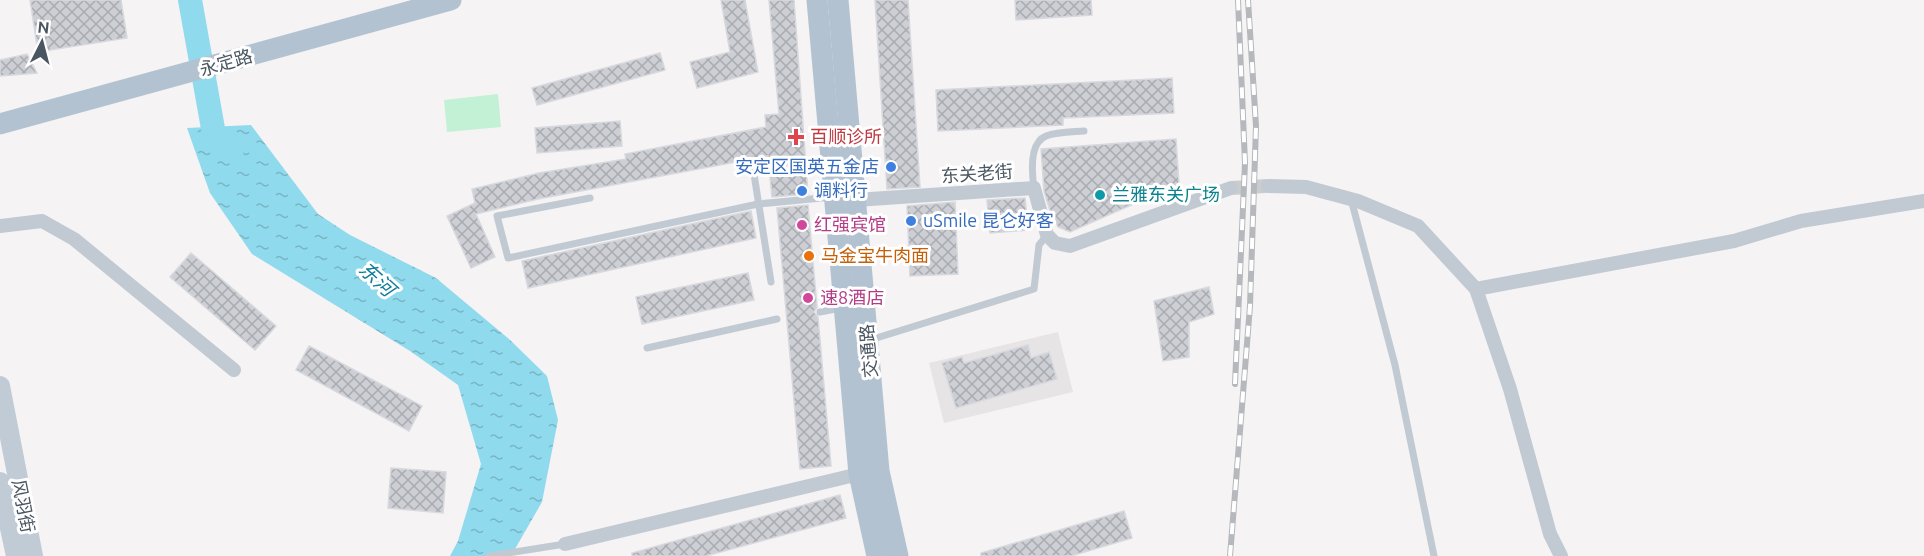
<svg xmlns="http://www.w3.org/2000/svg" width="1924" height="556" font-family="Ubuntu,'Noto Sans SC',sans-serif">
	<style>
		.education { fill: #e6e4e5 }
		.green { fill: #c3f1d5 }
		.water { fill: url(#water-ripples) }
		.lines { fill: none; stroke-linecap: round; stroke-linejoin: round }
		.river { stroke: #90daee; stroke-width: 24 }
		.building { fill: url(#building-cross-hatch); stroke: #d7d9de; stroke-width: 1.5 }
		.street-tunnel { stroke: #caccce; stroke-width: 14; stroke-dasharray: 14 7; stroke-linecap: butt }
		.lane { stroke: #c1cad2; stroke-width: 7 }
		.street { stroke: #c1cad2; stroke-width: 14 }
		.secondary { stroke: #c1cbd6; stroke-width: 20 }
		.primary { stroke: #b3c2d1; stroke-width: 21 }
		.rail-casing { stroke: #b5b8bd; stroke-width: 6 }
		.rail { stroke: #fff; stroke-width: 4; stroke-dasharray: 11; stroke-linecap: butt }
		.health-dot { fill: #e0444e; stroke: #fff; stroke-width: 2 }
		.shop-dot { fill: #3f7fe0; stroke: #fff; stroke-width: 2 }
		.culture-dot { fill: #0f9aa8; stroke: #fff; stroke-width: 2 }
		.hotel-dot { fill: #d1479c; stroke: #fff; stroke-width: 2 }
		.food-dot { fill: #e8710a; stroke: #fff; stroke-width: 2 }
		.labels { text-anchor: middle; stroke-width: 6; stroke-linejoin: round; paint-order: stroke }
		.street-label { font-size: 18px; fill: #4a5661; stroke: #fff }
		.health-label { font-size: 18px; fill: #be3a42; stroke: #fff; text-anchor: start }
		.shop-label { font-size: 18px; fill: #366cbe; stroke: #fff; text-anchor: start }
		.culture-label { font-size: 18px; fill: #0d838f; stroke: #fff; text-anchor: start }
		.hotel-label { font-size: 18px; fill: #b23c85; stroke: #fff; text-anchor: start }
		.food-label { font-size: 18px; fill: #c56008; stroke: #fff; text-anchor: start }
		.water-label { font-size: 20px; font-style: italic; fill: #0c7c9b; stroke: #fff }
	</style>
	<defs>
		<pattern id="water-ripples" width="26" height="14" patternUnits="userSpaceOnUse" patternTransform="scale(1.5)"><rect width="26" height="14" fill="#90daee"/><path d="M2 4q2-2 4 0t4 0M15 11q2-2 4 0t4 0" fill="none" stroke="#78b4c4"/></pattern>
		<pattern id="building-cross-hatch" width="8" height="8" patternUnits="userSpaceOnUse" patternTransform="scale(1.5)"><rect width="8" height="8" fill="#cdcfd5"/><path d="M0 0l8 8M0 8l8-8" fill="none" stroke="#a8abb0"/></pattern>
	</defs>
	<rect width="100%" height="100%" fill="#f5f3f3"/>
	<path class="education" d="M1058,332L1073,392L944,423L929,363Z"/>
	<path class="green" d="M498,94L501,127L447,132L444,100Z"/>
	<path class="water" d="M251,125L318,214L350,235L436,278L509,339L547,376L558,420L542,502L511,556H450L458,541L481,464L458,385L410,351L252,254L210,193L187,128Z"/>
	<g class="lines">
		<path class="river" d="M190,0L214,134L232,150"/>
	</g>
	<g class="building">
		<path d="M30,0H121L127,38L38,52Z"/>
		<path d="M721,0H745L758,72L697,88L690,62L730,52Z"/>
		<path d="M769,0H794L808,194L772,197L768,156L538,199L476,214L495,257L471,268L447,216L475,203L472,189L539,173L626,159L625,154L766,127L765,115L779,114Z"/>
		<path d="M875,0H908L920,187L887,189Z"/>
		<path d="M1015,0H1091L1092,15L1016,20Z"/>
		<path d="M660,53L665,70L537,105L532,88Z"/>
		<path d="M27,54L37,73L0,76V60Z"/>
		<path d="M1172,78L1174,113L1063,118V125L938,131L936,90Z"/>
		<path d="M620,121L622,146L537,153L535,128Z"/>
		<path d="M1176,139L1179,184L1070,232L1058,227L1051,214L1044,191L1041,149Z"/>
		<path d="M1025,198L1028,230L990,233L987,200Z"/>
		<path d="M955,202L958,274L910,276L907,206Z"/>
		<path d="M808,205L817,307L814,312L818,317L831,466L800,469L777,208Z"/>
		<path d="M751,211L756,238L528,288L522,261Z"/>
		<path d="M191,253L276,326L255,350L170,277Z"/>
		<path d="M748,273L754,300L642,324L636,297Z"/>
		<path d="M1209,287L1214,314L1189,322V357L1163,361L1154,301Z"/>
		<path d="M1028,345L1031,358L1049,352L1057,379L956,408L942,363L962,357L964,363Z"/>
		<path d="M309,346L422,406L409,431L296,370Z"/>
		<path d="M391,468L446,472L443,513L388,508Z"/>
		<path d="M840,495L846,518L706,556H632V553Z"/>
		<path d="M1124,511L1132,538L1071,556H981V553Z"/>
	</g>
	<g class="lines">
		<path class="street-tunnel" d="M1231,188L1268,186"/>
		<g class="lane">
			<path d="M753,168L771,282"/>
			<path d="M1034,188C1032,174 1029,143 1046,136C1057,132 1073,132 1084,131"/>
			<path d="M590,198L497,216L508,258L758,204L832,197"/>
			<path d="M1351,199L1395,365L1434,556"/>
			<path d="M820,312L841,308"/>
			<path d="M870,340L1034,289L1039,245L1047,235"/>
			<path d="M647,348L777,319"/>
			<path d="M489,556L565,544"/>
		</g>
		<g class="street">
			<path d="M1268,186L1306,187L1358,201L1418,226L1476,289L1510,389L1550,534L1561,556"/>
			<path d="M856,200L1034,188L1047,235L1055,243L1070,246L1231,188"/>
			<path d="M0,226L42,221L74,239L234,370"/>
			<path d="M1476,289L1734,241L1801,221L1924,201"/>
			<path d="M565,544L859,474"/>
		</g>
		<g class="secondary">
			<path d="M0,386L33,556"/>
			<path d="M0,482L16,556"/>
		</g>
		<g class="primary">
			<path d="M817,0L859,474L877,556"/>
			<path d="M838,0L879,471L898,556"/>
			<path d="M0,124L451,0"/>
		</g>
		<g class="rail-casing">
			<g id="rail">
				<path d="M1235,384L1245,163L1238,0"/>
				<path d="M1230,556L1250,306L1256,126L1248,0"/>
			</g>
		</g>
		<use href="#rail" class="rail"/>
	</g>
	<path class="health-dot" d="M793 128h6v6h6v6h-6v6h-6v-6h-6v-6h6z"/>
	<g class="shop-dot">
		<circle cx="891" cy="167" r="6"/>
		<circle cx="802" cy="191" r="6"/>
		<circle cx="911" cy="221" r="6"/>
	</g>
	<circle class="culture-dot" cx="1100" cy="195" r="6"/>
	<g class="hotel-dot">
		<circle cx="802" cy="225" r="6"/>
		<circle cx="808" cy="298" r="6"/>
	</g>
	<circle class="food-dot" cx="809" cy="256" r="6"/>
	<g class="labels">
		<g class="street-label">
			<text transform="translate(226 63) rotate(-16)" y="6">永定路</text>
			<text transform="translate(977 174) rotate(-4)" y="6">东关老街</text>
			<text transform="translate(869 351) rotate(-95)" y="6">交通路</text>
			<text transform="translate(23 506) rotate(79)" y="6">风羽街</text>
		</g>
		<g class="health-label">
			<text x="810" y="143">百顺诊所</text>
		</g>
		<g class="shop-label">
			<text x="879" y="173" text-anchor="end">安定区国英五金店</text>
			<text x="814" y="197">调料行</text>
			<text x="923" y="227">uSmile 昆仑好客</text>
		</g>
		<g class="culture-label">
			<text x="1112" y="201">兰雅东关广场</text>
		</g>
		<g class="hotel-label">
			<text x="814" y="231">红强宾馆</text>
			<text x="820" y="304">速8酒店</text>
		</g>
		<g class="food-label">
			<text x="821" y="262">马金宝牛肉面</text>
		</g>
		<g class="water-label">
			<text transform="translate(377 279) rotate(42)" y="7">东河</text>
		</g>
	</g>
	<g transform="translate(42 42) rotate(6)" stroke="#ffffff" stroke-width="4.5" paint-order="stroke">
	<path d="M0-4.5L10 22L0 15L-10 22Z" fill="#4a5661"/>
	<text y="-9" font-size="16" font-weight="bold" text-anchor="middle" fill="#4a5661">N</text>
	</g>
</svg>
